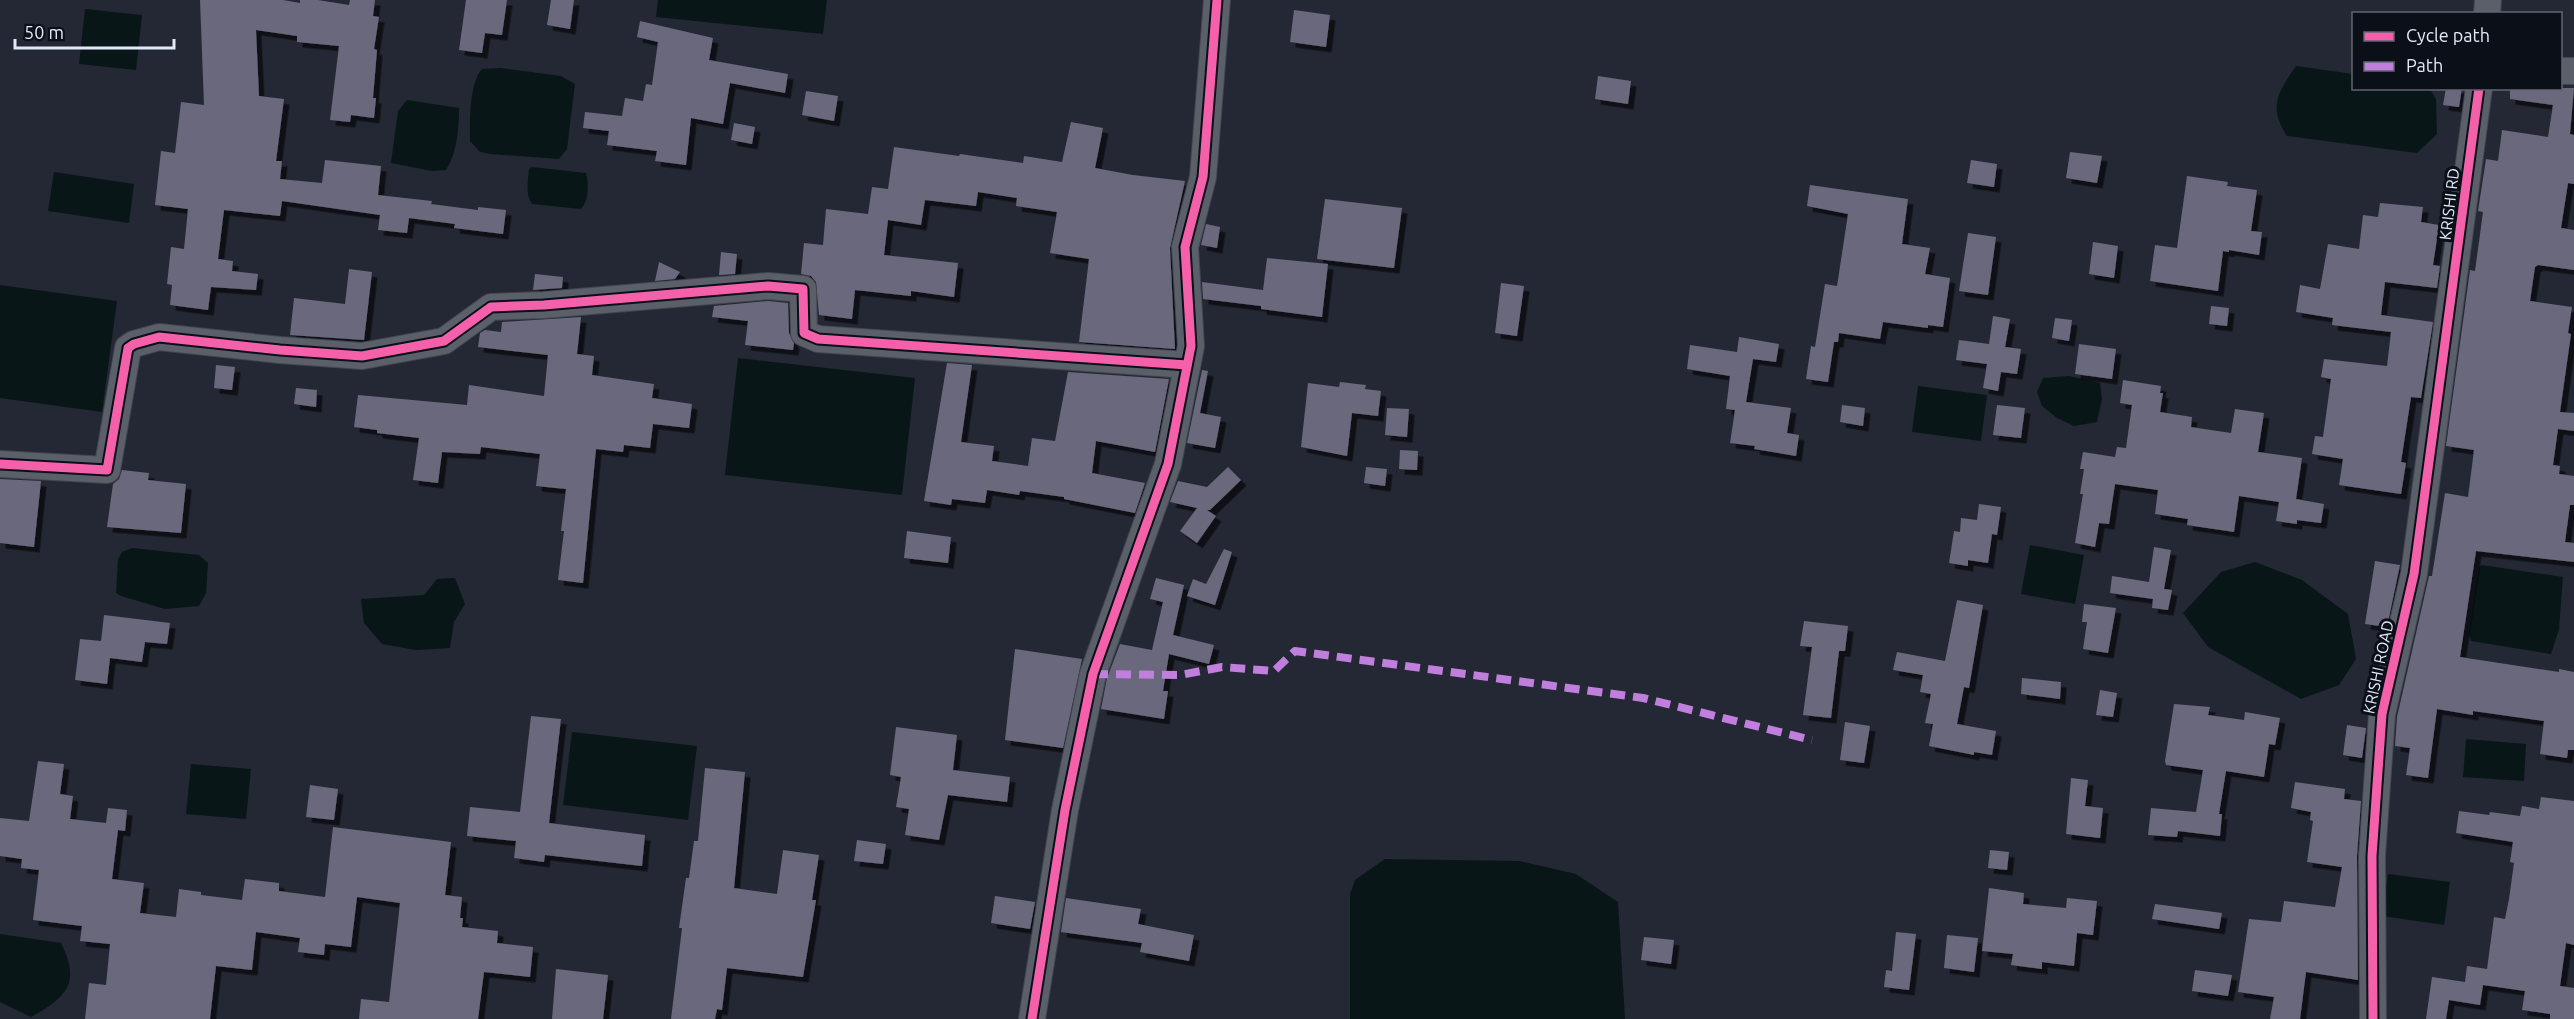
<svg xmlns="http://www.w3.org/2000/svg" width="2574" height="1019" font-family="Ubuntu,sans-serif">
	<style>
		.water { fill: #091618 }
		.building { fill: #6a687b; filter: url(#shadow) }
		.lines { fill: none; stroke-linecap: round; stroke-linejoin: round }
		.minor-casing { stroke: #41454f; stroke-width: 28 }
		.minor { stroke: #5b5f69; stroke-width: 26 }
		.quiet { stroke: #c07fdc; stroke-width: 8; stroke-dasharray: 15 8; stroke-linecap: butt }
		.cycleway-casing { stroke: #0b0f18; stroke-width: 13 }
		.cycleway { stroke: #f560ab; stroke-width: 9 }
		.labels { text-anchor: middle; stroke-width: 6; stroke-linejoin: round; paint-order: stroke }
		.street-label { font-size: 16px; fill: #e2e9f8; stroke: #0b0f18 }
	</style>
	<defs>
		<filter id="shadow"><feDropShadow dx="5.5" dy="5.5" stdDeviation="0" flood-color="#0009"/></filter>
	</defs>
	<rect width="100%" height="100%" fill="#232834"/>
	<g class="water">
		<path d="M658,0H827L823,34L656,17Z"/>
		<path d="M85,9L142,15L136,70L79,64Z"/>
		<path d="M2296,66L2353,74L2354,88L2430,89L2436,99L2437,134L2417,153L2287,136C2268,107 2278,92 2296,66Z"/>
		<path d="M501,68L561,76L575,84L567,149L559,159L490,154L480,152L470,141C470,122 469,83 482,69Z"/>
		<path d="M407,100L459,108C459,128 457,153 446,170L432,171L391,163L398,111Z"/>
		<path d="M532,167L586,173C589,183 589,201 581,209L532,204C525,194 528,181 529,169Z"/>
		<path d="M54,172L134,184L129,223L48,211Z"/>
		<path d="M0,285L117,301L102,412L0,398Z"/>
		<path d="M738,358L915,378L902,495L725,475Z"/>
		<path d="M2069,376L2100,383L2102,399L2097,422L2074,426L2057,418L2042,406L2037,392L2043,378Z"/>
		<path d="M1918,386L1987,395L1981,441L1912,432Z"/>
		<path d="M2030,545L2084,555L2075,604L2021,594Z"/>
		<path d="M132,548L199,555L208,563L206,593L199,606L165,609L121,596L116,593L118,559L122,552Z"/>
		<path d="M2255,562L2302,580L2348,614L2356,659L2339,685L2301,699L2208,647L2183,613L2221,572Z"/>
		<path d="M2482,565L2563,577L2559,629L2551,654L2471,641L2469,634L2479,567Z"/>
		<path d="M455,578L465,604L454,622L450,648L416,650L382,644L364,623L361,599L424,595L437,579Z"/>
		<path d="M572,732L697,746L688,820L563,805Z"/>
		<path d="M2466,739L2526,744L2524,781L2463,777Z"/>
		<path d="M191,764L251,769L246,819L186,814Z"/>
		<path d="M1385,859L1520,861L1576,874L1618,902L1625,1019H1350V894L1355,880Z"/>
		<path d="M2388,874L2450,882L2444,925L2382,916Z"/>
		<path d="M0,934L61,943C81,983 67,997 31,1017L0,1002Z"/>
	</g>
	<g class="building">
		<path d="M200,0H283L300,3V0H318L349,5L350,0H375L373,16L379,17L374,49L377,50L373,98H376L374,118L351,115L350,122L330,120L339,46L297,42V36L256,30L259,96L284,99L276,161H282L280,179L322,183L325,160L381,166L378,195L432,201L431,204L478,210V207L506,210L503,234L454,228L455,224L409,218L407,233L378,230L380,215L282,201L280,216L224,210L218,259L233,261L232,271L258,274L256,290L211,287L208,310L170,305L172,285L167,284L171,247L184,249L188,209L155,205L161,151L175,153L181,102L204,105Z"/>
		<path d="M466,0H507L502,35L485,33L482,53L459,50Z"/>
		<path d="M551,0H574L570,29L547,25Z"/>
		<path d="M1294,10L1330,15L1326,47L1290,42Z"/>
		<path d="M640,21L713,38L709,60L788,74L785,93L730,83L723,124L691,118L686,165L655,161L657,151L607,145L609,131L583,128L585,112L622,116L625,98L643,101L646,84L652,85L658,42L637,37Z"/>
		<path d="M1598,76L1631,81L1628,104L1595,99Z"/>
		<path d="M2446,88H2462L2459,107L2443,105Z"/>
		<path d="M2510,88H2574L2570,134L2574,135V184L2568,183L2561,228L2574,230V270L2538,265L2535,267L2530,301L2572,307L2568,333L2571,334L2560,412L2574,413V431L2558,429L2553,465L2560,466L2559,474L2574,476V505H2570L2565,542L2574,543V562L2476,551L2460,657L2559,672V669L2574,672V750H2568L2567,758L2540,754L2544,721L2473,711V715L2437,709L2428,778L2406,775L2410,748L2395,746L2397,717L2429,576H2432L2445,493L2468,497L2474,450L2446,446L2470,270L2475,271L2483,212L2478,211L2486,159L2498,161L2502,130L2548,137L2553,105L2510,99Z"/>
		<path d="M806,91L838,96L834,121L802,115Z"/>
		<path d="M1071,122L1103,128L1095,168L1133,175L1185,181L1170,248L1175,349L1079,342L1089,259L1050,253L1057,212L1016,206L1017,198L978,192L976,206L925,200L921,225L888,220L884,255L958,263L954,297L911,291V296L855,290L852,319L819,315L816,282L811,276L801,274L804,243L823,245L826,209L868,214L872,187L888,189L894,147L959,156L960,154L1023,163L1024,156L1062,162Z"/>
		<path d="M734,123L755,127L752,144L731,140Z"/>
		<path d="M2070,152L2102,156L2097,183L2066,178Z"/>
		<path d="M1971,160L1997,164L1994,187L1967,183Z"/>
		<path d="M2187,176L2228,182L2227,186L2257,190L2251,231L2262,232L2259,255L2229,250V252L2223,251L2218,291L2150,281L2155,245L2177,248Z"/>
		<path d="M1810,185L1908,199L1902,244L1930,248L1925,274L1950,278L1943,327L1928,325V328L1883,322L1880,339L1839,333L1838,342H1834L1828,382L1806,379L1811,346L1815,347L1825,284L1837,286L1848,214L1807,206Z"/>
		<path d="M1325,199L1402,208L1394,268L1317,259Z"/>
		<path d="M2380,203L2423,207L2421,222L2439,225L2433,265L2440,266L2437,288L2385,282L2381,315L2433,322L2421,398L2411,397L2401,462L2406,463L2401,494L2339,485L2343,459L2312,454L2315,436L2323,437L2331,379L2321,377L2324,359L2387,366L2391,332L2332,325L2333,318L2296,312L2300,285L2320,289L2328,244L2359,249L2363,215L2378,217Z"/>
		<path d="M1206,224L1220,227L1217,248L1201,245Z"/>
		<path d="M1968,233L1996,237L1988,295L1959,291Z"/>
		<path d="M2093,242L2118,246L2114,278L2089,274Z"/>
		<path d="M721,252L737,254L735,274L719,275Z"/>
		<path d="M1267,258L1328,264L1322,317L1261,309V306L1203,299L1202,282L1263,290Z"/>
		<path d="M659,262L680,272L675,279L655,281Z"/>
		<path d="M349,269L372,272L364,340L290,335L294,298L345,304Z"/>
		<path d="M535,274L563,277L562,288L533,290Z"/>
		<path d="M1501,283L1524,286L1517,336L1495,333Z"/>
		<path d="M768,301L788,303L789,333L794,343L793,350L745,345L748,321L712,317L714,306Z"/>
		<path d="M2211,306L2229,308L2227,326L2209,324Z"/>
		<path d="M1993,316L2010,319L2005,347L2021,349L2017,374L2001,372L1998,391L1983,388L1987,364L1956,360L1959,340L1989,344Z"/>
		<path d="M581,317L577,354L594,356L592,375L654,384L652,398L692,404L689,428L653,424L650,448L624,445L623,452L596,449L583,583L558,580L564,531H561L566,489L536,486L540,454L481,447L480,454L442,452L438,483L413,480L419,438L377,433V430L354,427L358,395L467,405L469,385L544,396L548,355L478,347L480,333L485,330L501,332L502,322Z"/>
		<path d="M2055,318L2072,320L2069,341L2052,338Z"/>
		<path d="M1739,337L1779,344L1776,362L1753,359L1746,402L1791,408L1787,433L1799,435L1796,456L1754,449L1755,446L1730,443L1735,410L1726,409L1730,376L1687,369L1690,345L1737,352Z"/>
		<path d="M2079,344L2116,349L2112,379L2075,374Z"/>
		<path d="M947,363L972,365L961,442L994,446L992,461L1028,466L1032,438L1055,441L1068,372L1169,379L1155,452L1096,441L1092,473L1145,483L1135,513L1064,499V497L1020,491L1019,495L987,490L985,503L952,499L951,505L924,501Z"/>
		<path d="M216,365L235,367L232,390L214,388Z"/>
		<path d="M1202,370L1208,371L1200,413L1221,417L1215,448L1187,443Z"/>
		<path d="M2123,380L2161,386L2160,393H2163L2160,412L2192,417L2191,427L2231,433L2235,409L2264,413L2258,452L2302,458L2296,499L2324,504L2321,523L2297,520V524L2276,521L2279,502L2239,496L2234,532L2187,525L2188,519L2155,514L2158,490L2115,484L2109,524L2099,523L2095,547L2075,543L2083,494H2080L2084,469H2080L2083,452L2115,457L2117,447L2126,448L2132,405L2120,403Z"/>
		<path d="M1340,382L1366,385L1365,389L1381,391L1378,416L1352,413L1347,456L1301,447L1308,383L1339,387Z"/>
		<path d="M296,388L317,390L316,407L294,404Z"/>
		<path d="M1842,405L1865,408L1863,426L1840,422Z"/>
		<path d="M1997,405L2025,408L2021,438L1993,435Z"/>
		<path d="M1387,408L1409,409L1407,437L1385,435Z"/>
		<path d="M1400,450L1418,451L1417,470L1399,469Z"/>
		<path d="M1228,467L1241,480L1210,510H1207L1216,516L1197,543L1180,531L1197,508L1170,502L1178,481L1207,487Z"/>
		<path d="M1366,467L1387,469L1385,486L1364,483Z"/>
		<path d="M122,470L149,473L148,480L186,484L181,533L107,527L113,484L119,479Z"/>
		<path d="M0,479L41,481L34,547L0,543Z"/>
		<path d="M1979,504L2001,507L1997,535L1992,534L1988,563L1968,560V566L1949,563L1954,531L1960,532L1961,518L1977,520Z"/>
		<path d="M907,531L951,537L948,563L904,558Z"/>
		<path d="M2154,547L2171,550L2164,589L2172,590L2168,610L2152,608L2153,599L2110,593L2112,576L2149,582Z"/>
		<path d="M1224,549L1232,552L1215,605L1187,596L1193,579L1206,584Z"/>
		<path d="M2375,561L2400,565L2387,627L2365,624Z"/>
		<path d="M1156,578L1184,585L1173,635L1214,645L1209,664L1169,654L1163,691H1168L1164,719L1101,709L1107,678L1120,644L1152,650L1163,602L1150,599Z"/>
		<path d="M1957,600L1983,605L1969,688L1964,687L1957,724L1996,731L1992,755L1974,752V755L1929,746L1933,724L1925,723L1931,694L1920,692L1923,675L1893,670L1897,652L1945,661Z"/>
		<path d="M2084,604L2116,608L2108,653L2083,649L2087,622H2082Z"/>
		<path d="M104,615L170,623L167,644L145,642L142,662L110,658L107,684L75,680L80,639L101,641Z"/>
		<path d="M1804,621L1848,626L1845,651H1839L1831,718L1803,715L1812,647L1800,646Z"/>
		<path d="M1015,649L1082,659L1063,748L1005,740Z"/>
		<path d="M2022,678L2061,682L2060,699L2021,694Z"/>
		<path d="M2100,690L2117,693L2113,717L2096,715Z"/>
		<path d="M2174,704L2210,707L2208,715L2244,720L2245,712L2280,718L2275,745L2269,744L2264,777L2226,771L2219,814H2222L2220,836L2178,831L2177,837L2148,835L2151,808L2196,812L2203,770L2166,765L2165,761Z"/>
		<path d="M531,716L561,719L549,823L645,835L642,866L545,855L544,862L514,858L516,841L467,836L470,807L520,812Z"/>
		<path d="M1845,722L1870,726L1864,763L1840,760Z"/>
		<path d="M2347,725L2366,728L2362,758L2343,755Z"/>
		<path d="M896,727L957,735L953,770L1010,777L1007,802L948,795L939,840L905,835L909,809L896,807L901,777L890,775Z"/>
		<path d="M38,761L64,764L60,794L73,796L70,819L106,823L108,808L127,810L125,831L118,830L112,879L144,883L140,913L176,917L179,889L201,892V895L242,900L245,879L279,883V891L325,897L333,827L451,842L445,895L462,897L460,918H463L462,927L498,931L497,943L533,947L530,977L484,972L478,1019H359L361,999L389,1002L400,903L357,897L351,947L325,944L324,955L298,952L300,938L256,932L252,970L216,966L210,1019H85L89,983L106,985L110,944L80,941L82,926L33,920L39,870L21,868L22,859L0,856V818L29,821Z"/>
		<path d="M705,768L745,772L734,888L777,894L783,850L819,855L812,900H816L803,977L727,968L722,1010L717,1009L715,1019H671L682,928H679L686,878H689L694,841H698Z"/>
		<path d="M2071,778L2088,780L2085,806L2103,808L2100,838L2066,834Z"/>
		<path d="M2295,782L2345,789L2344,799L2361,801L2357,856L2358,980L2306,972L2300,1019H2270L2274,997L2238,992L2249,919L2281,922L2284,901L2335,907L2342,867L2307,862L2313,821L2310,820L2311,812L2291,808Z"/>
		<path d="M310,785L338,789L334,820L306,817Z"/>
		<path d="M2541,797L2574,801V945L2566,943L2560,986L2574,988V1019H2550V1014L2522,1010L2525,991L2483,985L2480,1005L2449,1000L2446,1019H2426L2432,977L2465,982L2467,966L2487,969L2494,917L2505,919L2509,899L2514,863L2510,862L2513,842L2456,833L2459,811L2489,815L2490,812L2520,816L2522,806L2539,809Z"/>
		<path d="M857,840L886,844L883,864L854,861Z"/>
		<path d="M1990,850L2009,852L2007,870L1988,868Z"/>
		<path d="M1989,888L2024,893L2023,904L2066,908L2067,898L2097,901L2093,935L2077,933L2074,966L2042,962V969L2011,965L2013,954L1982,951Z"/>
		<path d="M995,896L1035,902L1030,929L991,923Z"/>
		<path d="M1066,898L1141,909L1138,924L1194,935L1189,961L1140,952L1142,943L1061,932Z"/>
		<path d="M2155,904L2222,913L2219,929L2152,919Z"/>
		<path d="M1896,932L1916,934L1909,990L1884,987L1886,970L1892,971Z"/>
		<path d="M1947,935L1978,938L1974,972L1944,968Z"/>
		<path d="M1644,937L1674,940L1671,964L1641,960Z"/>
		<path d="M556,969L608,975L603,1019H552Z"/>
		<path d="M2195,970L2232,975L2228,996L2192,991Z"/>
	</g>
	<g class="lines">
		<g class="minor-casing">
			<g id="minor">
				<path d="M2487,14L2488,0"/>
				<path d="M2560,71H2574"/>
				<path d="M0,464L107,470L128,348L134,344L159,337L280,350L362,356L444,341L491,307L544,305L768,286L803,289L804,333L818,339L1187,365"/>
				<path d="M1032,1019L1065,810L1093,674L1168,464L1191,346L1185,247L1203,177L1217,0"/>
				<path d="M2373,1019L2372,856L2382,714L2414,574L2479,88"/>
			</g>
		</g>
		<use href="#minor" class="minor"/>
		<path class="quiet" d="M1093,674L1180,675L1222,667L1274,671L1295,651L1643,698L1812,740"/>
		<g class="cycleway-casing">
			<g id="cycleway">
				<path d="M0,464L107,470L128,348L134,344L159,337L280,350L362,356L444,341L491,307L544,305L768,286L803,289L804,333L818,339L1187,365"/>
				<path d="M1032,1019L1065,810L1093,674L1168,464L1191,346L1185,247L1203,177L1217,0"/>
				<path d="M2373,1019L2372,856L2382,714L2414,574L2479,88"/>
			</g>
		</g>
		<use href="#cycleway" class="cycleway"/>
	</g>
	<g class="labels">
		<g class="street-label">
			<text transform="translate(2449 204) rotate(-83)" y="6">KRISHI RD</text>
			<text transform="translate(2378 667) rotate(-78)" y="6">KRISHI ROAD</text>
		</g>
	</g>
	<rect x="2352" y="12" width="210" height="78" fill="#0b0f18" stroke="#616672" stroke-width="1.5"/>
	<rect x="2364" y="32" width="30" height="9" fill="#f560ab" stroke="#616672" stroke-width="1.5"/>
	<text x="2406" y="42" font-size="18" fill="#e2e9f8">Cycle path</text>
	<rect x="2364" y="62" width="30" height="9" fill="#c07fdc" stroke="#616672" stroke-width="1.5"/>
	<text x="2406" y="72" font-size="18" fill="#e2e9f8">Path</text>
	<path d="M15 39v9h159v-9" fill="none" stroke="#e2e9f8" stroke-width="3"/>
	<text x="24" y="39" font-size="18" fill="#e2e9f8" stroke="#0b0f18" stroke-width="4.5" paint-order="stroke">50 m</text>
</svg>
